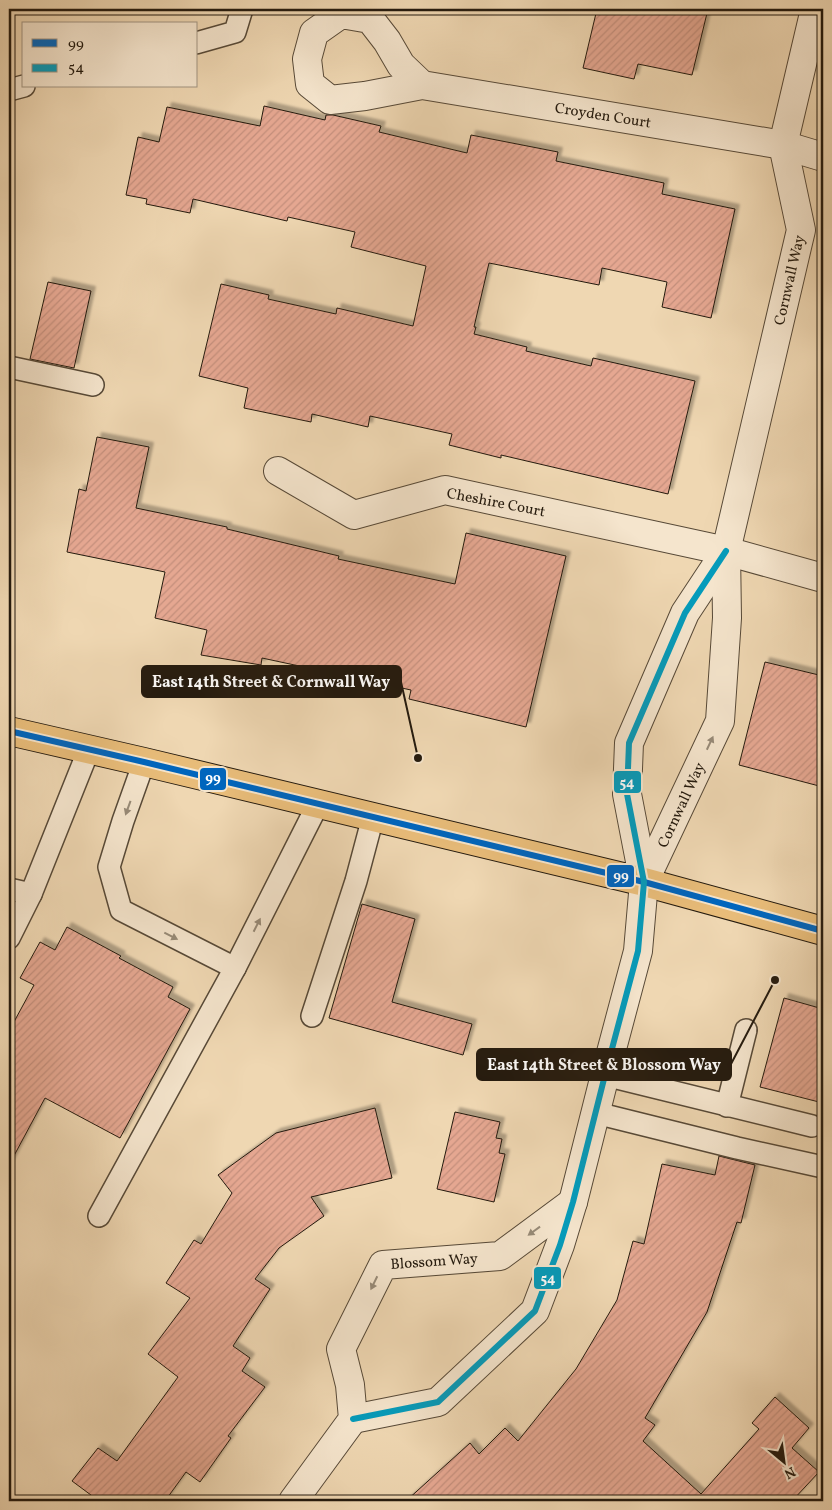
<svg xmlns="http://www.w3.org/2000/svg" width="832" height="1510" font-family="Vollkorn,serif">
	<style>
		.building { fill: url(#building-hatch); stroke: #241a0e; filter: url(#shadow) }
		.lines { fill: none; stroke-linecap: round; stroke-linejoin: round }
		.service-casing { stroke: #574937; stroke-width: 24 }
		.minor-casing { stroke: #574937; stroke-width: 30 }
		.primary-casing { stroke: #241a0e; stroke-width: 30 }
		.service { stroke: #f5e5cd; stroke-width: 21 }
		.minor { stroke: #f5e5cd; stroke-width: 28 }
		.primary { stroke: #e8bc79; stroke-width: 28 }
		.bus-1-casing { stroke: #f5e5cd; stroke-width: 10 }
		.bus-2-casing { stroke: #f5e5cd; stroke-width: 10 }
		.bus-1 { stroke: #0065bd; stroke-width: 6 }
		.bus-2 { stroke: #049bbb; stroke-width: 6 }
		.oneway { fill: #978a77 }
		.labels { text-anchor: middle; stroke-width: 4; stroke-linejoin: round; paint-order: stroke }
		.street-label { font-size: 15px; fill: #241a0e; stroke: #f5e5cd }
		.leader { fill: none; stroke: #241a0e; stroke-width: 2 }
		.callout-dot { fill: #241a0e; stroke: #f5e5cd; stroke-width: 2 }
		.callout { fill: #241a0e; stroke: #241a0e; stroke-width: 2 }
		.callout-label { font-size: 16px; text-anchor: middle; font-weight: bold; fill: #fff }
		.line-badge { stroke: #f5e5cd; stroke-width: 2 }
		.badge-label { font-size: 14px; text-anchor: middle; font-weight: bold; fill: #fff }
	</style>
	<defs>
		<pattern id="building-hatch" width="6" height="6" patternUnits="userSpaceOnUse" patternTransform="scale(1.25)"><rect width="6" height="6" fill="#e5a791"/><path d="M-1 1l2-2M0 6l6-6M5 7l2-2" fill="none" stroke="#c48f7c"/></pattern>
		<filter id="shadow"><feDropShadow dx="4.5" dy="-4.5" stdDeviation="1" flood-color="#0004"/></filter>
	</defs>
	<rect width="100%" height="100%" fill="#efd7b2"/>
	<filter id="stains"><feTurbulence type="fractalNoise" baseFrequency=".004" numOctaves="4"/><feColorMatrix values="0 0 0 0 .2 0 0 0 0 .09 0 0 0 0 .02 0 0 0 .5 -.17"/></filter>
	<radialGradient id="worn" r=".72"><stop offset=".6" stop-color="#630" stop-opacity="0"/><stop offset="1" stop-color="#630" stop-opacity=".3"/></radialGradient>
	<g class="building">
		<path d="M597,9H708L692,75L638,64L634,79L583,68Z"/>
		<path d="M264,106L325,120L326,115H333L381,126L379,132L467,153L471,135L558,152L556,161L664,183L662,194L735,209L711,318L662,307L667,282L602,268L599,285L489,263L474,327H476L474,334L527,347L526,351L591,366L593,358L695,381L668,494L501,455V458L449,445L452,434L370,416L368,427L312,414L311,422L244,408L248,388L199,376L221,284L269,295L268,299L336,314L337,308L413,326L426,266L351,247L355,232L288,217L287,221L193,199L190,213L146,204L147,199L126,195L138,137L159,142L167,107L260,126Z"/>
		<path d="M48,282L91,291L74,368L30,359Z"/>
		<path d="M97,437L149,447L136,508L227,527V529L339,556L338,559L455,584L466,533L566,556L526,727L409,699L411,690L262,658L261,665L201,655L207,630L155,618L165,572L67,552L79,489L86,491Z"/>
		<path d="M765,662L823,676V787L739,765Z"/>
		<path d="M362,904L415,919L392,1002L472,1024L463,1055L329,1018Z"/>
		<path d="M67,927L121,956L119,958L173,987L168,997L190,1009L120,1138L45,1098L9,1165V1031L34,985L20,978L40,942L55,950Z"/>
		<path d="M784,998L823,1009V1103L760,1087Z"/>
		<path d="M375,1108L392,1178L311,1197L324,1216L279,1248L255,1279L270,1289L233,1346L250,1358L242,1371L265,1387L228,1436L231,1438L200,1482L186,1472L165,1501H99L72,1481L98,1448L117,1461L178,1377L148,1354L190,1298L166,1283L194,1240L201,1244L232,1193L218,1175L276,1133Z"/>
		<path d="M455,1112L500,1122L496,1138L502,1139L499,1153L505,1154L494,1202L437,1189Z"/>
		<path d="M719,1156L755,1165L741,1223L737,1222L707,1312L645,1418L655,1425L643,1441L701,1494L759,1429L752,1423L775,1397L809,1428L792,1448L819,1472L792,1501H406L470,1443L479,1454L505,1428L518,1441L576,1369L617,1300L633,1241L644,1244L662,1164L715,1175Z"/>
	</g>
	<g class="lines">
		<g class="service-casing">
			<g id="service">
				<path d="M196,43L235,32L242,9"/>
				<path d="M9,90L24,86"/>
				<path d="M9,367L93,385"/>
				<path d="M144,762L123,821L109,867L121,910L235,968"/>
				<path d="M9,889L31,894"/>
				<path d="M9,938L31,894L89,749"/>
				<path d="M312,1016L356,881L373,817"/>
				<path d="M605,1075L812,1126"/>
				<path d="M727,1106L746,1030"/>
				<path d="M596,1113L737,1148L823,1167"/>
				<path d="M99,1216L235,968L318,804"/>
			</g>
		</g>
		<g class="minor-casing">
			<g id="minor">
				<path d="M422,85L401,65L387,41L370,19L341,14L314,33L307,59L310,84L330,100L365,96L422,85L783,145L823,157"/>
				<path d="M278,471L354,515L445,490L726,551L823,578"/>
				<path d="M644,882L720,721L727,618L726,551L801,230L783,145L815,9"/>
				<path d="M353,1419L438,1402L535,1311L560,1245L573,1202L605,1075L638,951L644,882L627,794L629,743L685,613L726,551"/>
				<path d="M293,1501L353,1419L350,1385L341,1349L383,1265L500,1256L573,1202"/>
			</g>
		</g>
		<g class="primary-casing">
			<path id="primary" d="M9,731L144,762L644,882L823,931"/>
		</g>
		<use href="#service" class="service"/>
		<use href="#minor" class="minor"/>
		<use href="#primary" class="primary"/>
		<g class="bus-1-casing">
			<path id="bus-1" d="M9,731L144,762L644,882L823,931"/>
		</g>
		<g class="bus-2-casing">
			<path id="bus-2" d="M353,1419L438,1402L535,1311L560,1245L573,1202L605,1075L638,951L644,882L627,794L629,743L685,613L726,551"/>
		</g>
		<use href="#bus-1" class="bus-1"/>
		<use href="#bus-2" class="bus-2"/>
	</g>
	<defs><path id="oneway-solid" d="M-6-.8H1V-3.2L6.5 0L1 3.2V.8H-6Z" transform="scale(1.25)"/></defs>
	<g class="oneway">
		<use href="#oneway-solid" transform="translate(710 743) rotate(-65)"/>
		<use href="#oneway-solid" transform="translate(128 808) rotate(110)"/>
		<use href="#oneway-solid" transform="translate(257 925) rotate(-63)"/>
		<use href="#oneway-solid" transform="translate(171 936) rotate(27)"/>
		<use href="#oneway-solid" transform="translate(534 1231) rotate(144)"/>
		<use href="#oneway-solid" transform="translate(374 1283) rotate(116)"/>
	</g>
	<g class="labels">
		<g class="street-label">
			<text transform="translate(603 115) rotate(9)" y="5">Croyden Court</text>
			<text transform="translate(789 280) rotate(-77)" y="5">Cornwall Way</text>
			<text transform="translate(496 502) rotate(11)" y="5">Cheshire Court</text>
			<text transform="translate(681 805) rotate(-65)" y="5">Cornwall Way</text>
			<text transform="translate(434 1261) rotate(-4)" y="5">Blossom Way</text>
		</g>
	</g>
	<path class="leader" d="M418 758L401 682M775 980L731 1064"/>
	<g class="callout-dot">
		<circle cx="418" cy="758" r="5"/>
		<circle cx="775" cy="980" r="5"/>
	</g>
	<g class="callout">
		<rect x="142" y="666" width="259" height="31" rx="5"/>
		<rect x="477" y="1049" width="254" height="31" rx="5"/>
	</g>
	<g class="callout-label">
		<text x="271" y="687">East 14th Street &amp; Cornwall Way</text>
		<text x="604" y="1070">East 14th Street &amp; Blossom Way</text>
	</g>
	<g class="line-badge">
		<rect x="199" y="767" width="28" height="24" rx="5" fill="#0065bd"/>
		<rect x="613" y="770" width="29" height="24" rx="5" fill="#049bbb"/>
		<rect x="606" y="864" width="29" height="24" rx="5" fill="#0065bd"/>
		<rect x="533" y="1266" width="29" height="24" rx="5" fill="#049bbb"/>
	</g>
	<g class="badge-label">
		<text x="213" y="783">99</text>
		<text x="627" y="787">54</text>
		<text x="621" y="881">99</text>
		<text x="548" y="1283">54</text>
	</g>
	<rect width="832" height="1510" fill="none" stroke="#efd7b2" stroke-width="30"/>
	<rect x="10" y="10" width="812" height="1490" fill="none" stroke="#241a0e" stroke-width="2.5"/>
	<rect x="15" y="15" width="802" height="1480" fill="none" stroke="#241a0e"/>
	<rect x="22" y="22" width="175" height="65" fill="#f5e5cd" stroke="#a19481"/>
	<rect x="32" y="39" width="25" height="8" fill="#0065bd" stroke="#a19481"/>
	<text x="68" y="48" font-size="15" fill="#241a0e">99</text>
	<rect x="32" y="64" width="25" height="8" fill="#049bbb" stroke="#a19481"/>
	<text x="68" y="72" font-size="15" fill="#241a0e">54</text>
	<g transform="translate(784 1462) rotate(151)" stroke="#f5e5cd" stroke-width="4" paint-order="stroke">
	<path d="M0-4L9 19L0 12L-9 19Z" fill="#241a0e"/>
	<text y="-8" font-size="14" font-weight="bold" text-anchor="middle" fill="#241a0e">N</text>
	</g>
	<rect width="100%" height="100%" filter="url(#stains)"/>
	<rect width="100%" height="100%" fill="url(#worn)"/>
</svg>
